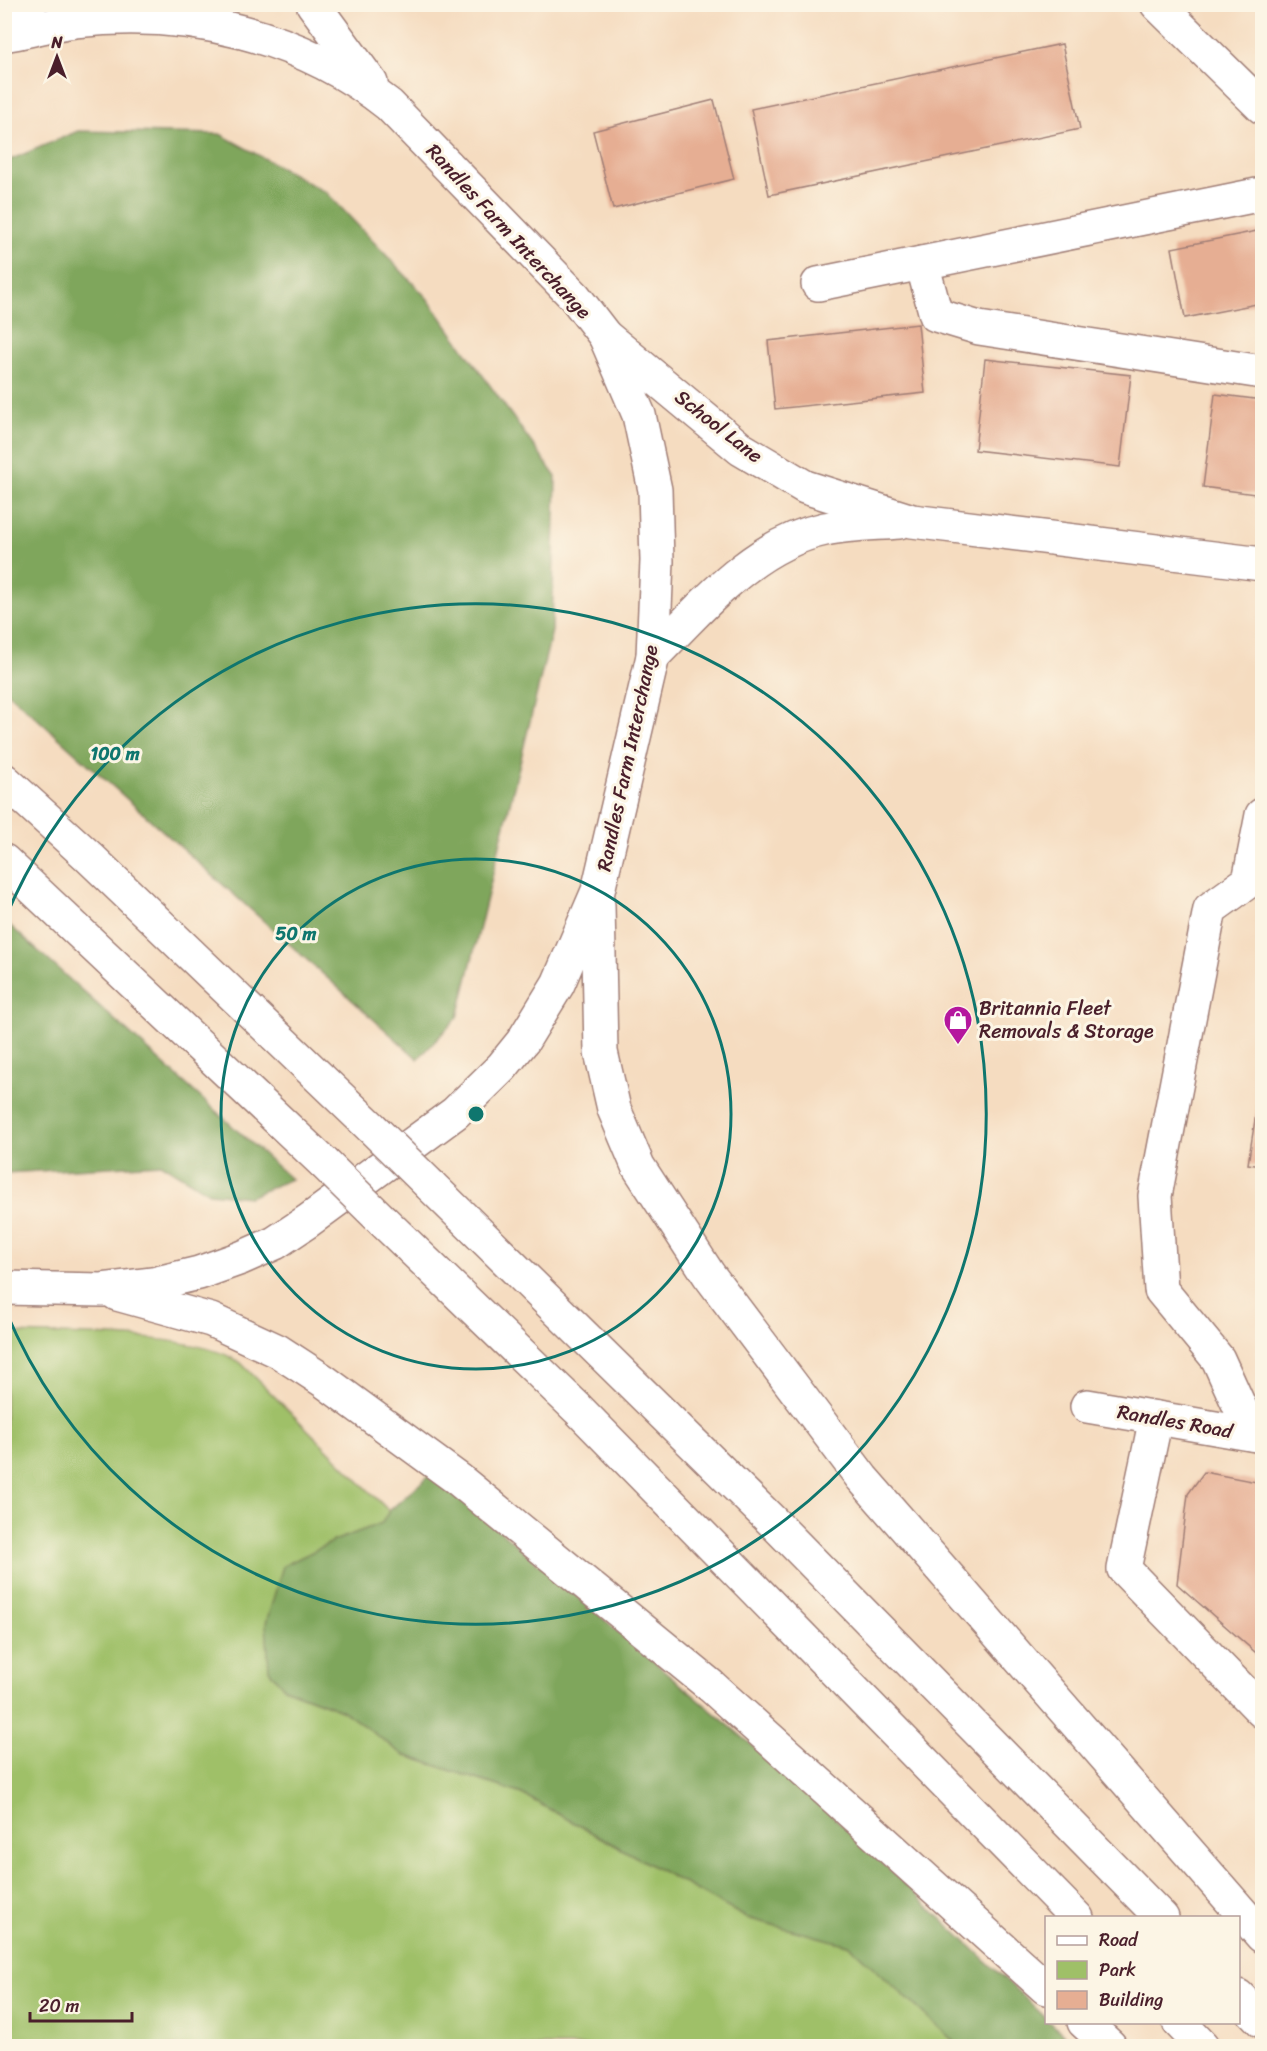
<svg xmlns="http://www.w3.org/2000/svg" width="1267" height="2051" font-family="Sriracha,sans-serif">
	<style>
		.green { fill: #9fc068; stroke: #74704a; stroke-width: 1.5 }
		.forest { fill: #7fa65c; stroke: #646244; stroke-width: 1.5 }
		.building { fill: #e6ae93 }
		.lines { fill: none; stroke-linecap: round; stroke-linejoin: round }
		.minor-casing { stroke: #a07e76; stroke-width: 36 }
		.major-casing { stroke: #a07e76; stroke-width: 36 }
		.highway-casing { stroke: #a07e76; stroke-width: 36 }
		.minor { stroke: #fff; stroke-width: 33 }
		.major { stroke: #fff; stroke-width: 33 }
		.highway { stroke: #fff; stroke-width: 33 }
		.highway-bridge-casing { stroke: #a07e76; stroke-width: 36; stroke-linecap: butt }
		.highway-bridge { stroke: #fff; stroke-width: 33 }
		.ring { fill: none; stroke: #0f766e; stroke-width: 3 }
		.labels { text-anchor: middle; stroke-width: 6; stroke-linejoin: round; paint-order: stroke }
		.street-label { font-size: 20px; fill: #4a1f2b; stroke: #fcf5e5 }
		.poi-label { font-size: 20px; fill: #4a1f2b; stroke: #fcf5e5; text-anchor: start }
		.centre { fill: #0f766e; stroke: #fcf5e5; stroke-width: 3 }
		.ring-label { font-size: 18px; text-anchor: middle; font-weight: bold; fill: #0f766e; stroke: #fcf5e5; stroke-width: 6; stroke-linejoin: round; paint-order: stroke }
	</style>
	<rect width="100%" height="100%" fill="#fcf5e5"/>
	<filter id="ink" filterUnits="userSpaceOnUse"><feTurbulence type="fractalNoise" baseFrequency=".0167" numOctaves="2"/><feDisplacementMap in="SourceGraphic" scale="12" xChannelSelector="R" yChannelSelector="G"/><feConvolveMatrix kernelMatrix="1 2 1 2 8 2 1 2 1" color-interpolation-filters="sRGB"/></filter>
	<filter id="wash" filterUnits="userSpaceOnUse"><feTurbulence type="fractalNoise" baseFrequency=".008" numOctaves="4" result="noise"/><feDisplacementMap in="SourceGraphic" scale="24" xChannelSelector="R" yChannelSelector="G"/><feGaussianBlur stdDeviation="1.35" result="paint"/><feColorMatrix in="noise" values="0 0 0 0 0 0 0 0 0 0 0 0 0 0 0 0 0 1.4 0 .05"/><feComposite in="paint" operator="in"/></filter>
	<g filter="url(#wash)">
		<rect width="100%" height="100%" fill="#f5dcc0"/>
		<path class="green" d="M5,1333C63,1335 196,1331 241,1363L389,1511L383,1523L334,1541L284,1688L342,1710L404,1755L522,1794L747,1918L849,1945L959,2046H5Z"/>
		<g class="forest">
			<path d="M78,131L220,134L327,193L427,298L556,477L552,631L458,1017L418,1059L5,690V162Z"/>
			<path d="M5,921L291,1179L249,1197L209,1193L162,1164L5,1173Z"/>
			<path d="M432,1473L813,1797L1046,2018V2022L1051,2023L1076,2046H959L849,1945L747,1918L522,1794L404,1755L342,1710L284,1688L269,1670L266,1623L283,1566L334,1541L382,1523L389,1511Z"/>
		</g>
		<g id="blocks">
			<g class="building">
				<path d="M1062,44L1080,129L769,195L751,109Z"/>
				<path d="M714,100L734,179L613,209L593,131Z"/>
				<path d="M1262,230V303L1185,318L1172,248Z"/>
				<path d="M918,324L925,393L775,409L768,341Z"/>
				<path d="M985,359L1131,375L1120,467L975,450Z"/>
				<path d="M1215,394L1262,400V495L1203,487Z"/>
				<path d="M1261,1082H1262V1166L1248,1164Z"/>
				<path d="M1204,1472L1262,1483V1658L1177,1584L1188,1494Z"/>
			</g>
		</g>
	</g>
	<g filter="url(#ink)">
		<use href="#blocks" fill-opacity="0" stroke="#a07e76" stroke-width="1.5"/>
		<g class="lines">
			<g class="minor-casing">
				<g id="minor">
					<path d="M1157,4L1262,107"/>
					<path d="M922,263L936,315L979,328L1262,372"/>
					<path d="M818,284L1262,194"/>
					<path d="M1087,1406L1262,1436"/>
					<path d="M1156,1418L1124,1569L1262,1711"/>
					<path d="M1252,1434L1218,1359L1161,1290L1155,1196L1210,909L1249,881L1262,815"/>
				</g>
			</g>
			<g class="major-casing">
				<g id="major">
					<path d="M605,336L741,449L805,487L912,521L1262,564"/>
					<path d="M653,656C702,607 753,544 825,529C849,524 874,524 899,522"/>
				</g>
			</g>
			<g class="highway-casing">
				<g id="highway">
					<path d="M313,4L371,83"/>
					<path d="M4,26L30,4"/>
					<path d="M4,35C28,31 52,24 76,21C188,8 301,35 389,105L575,297L605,336L639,415L655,490L657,561L653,656L598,891L558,984L523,1041L502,1067L455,1113L308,1221L275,1243L241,1258L199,1273L153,1284L102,1290L4,1288"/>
					<path d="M4,780L88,856L372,1128"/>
					<path d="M4,861L324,1163"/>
					<path d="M598,905L601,1052L614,1109L638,1166L709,1275L862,1478L1262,1936"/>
					<path d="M430,1185L774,1523L1162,1918"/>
					<path d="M382,1220L578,1409L1077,1918"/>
					<path d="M117,1294L211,1320L278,1351L324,1381L458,1479L711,1686L1046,1988"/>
					<path d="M1238,1996L1262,2021"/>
					<path d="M1084,2022L1110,2046"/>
					<path d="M1179,2022L1202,2046"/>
				</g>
			</g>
			<use href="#minor" class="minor"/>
			<use href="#major" class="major"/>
			<use href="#highway" class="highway"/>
			<g class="highway-bridge-casing">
				<g id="highway-bridge">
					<path d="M372,1128L430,1185"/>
					<path d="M324,1163L382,1220"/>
				</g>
			</g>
			<use href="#highway-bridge" class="highway-bridge"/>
		</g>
	</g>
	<g class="ring">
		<circle cx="476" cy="1114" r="255"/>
		<path d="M5 919A510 510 0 1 1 5 1309"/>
	</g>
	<defs>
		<g id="shop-pin" transform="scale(1.5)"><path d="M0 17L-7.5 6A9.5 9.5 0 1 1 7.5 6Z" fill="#b5179e" stroke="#fcf5e5"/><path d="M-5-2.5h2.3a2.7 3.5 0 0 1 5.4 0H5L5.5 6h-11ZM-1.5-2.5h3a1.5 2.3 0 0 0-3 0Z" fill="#fff"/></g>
	</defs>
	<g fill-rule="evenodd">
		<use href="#shop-pin" x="958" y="1020"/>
	</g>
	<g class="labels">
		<g class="street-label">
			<text transform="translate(509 231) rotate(47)" y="7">Randles Farm Interchange</text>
			<text transform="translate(719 426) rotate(38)" y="7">School Lane</text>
			<text transform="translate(627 758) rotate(-78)" y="7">Randles Farm Interchange</text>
			<text transform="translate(1175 1421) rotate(10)" y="7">Randles Road</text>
		</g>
		<g class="poi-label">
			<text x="979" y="1015">Britannia Fleet<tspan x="979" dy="23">Removals &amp; Storage</tspan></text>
		</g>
	</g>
	<circle cx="476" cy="1114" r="9" class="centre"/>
	<g class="ring-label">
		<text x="115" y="760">100 m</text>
		<text x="296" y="940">50 m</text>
	</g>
	<rect width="1267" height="2051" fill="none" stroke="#fcf5e5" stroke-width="24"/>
	<rect x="1045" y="1916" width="195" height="108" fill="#fcf5e5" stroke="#b59f9b" stroke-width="1.5"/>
	<rect x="1057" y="1936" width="30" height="9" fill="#ffffff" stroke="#b59f9b" stroke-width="1.5"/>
	<text x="1099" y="1946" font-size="18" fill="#4a1f2b">Road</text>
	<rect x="1057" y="1961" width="30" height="18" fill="#9fc068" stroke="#b59f9b" stroke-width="1.5"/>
	<text x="1099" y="1976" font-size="18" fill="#4a1f2b">Park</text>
	<rect x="1057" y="1991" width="30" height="18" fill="#e6ae93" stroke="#b59f9b" stroke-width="1.5"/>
	<text x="1099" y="2006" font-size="18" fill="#4a1f2b">Building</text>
	<g transform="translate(57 57)" stroke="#fcf5e5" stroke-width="4.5" paint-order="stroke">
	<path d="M0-4.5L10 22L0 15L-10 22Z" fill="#4a1f2b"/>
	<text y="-9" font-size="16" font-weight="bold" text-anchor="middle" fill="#4a1f2b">N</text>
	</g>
	<path d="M30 2012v9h102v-9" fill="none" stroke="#4a1f2b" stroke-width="3"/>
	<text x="39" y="2012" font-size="18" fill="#4a1f2b" stroke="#fcf5e5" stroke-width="4.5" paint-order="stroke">20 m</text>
</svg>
